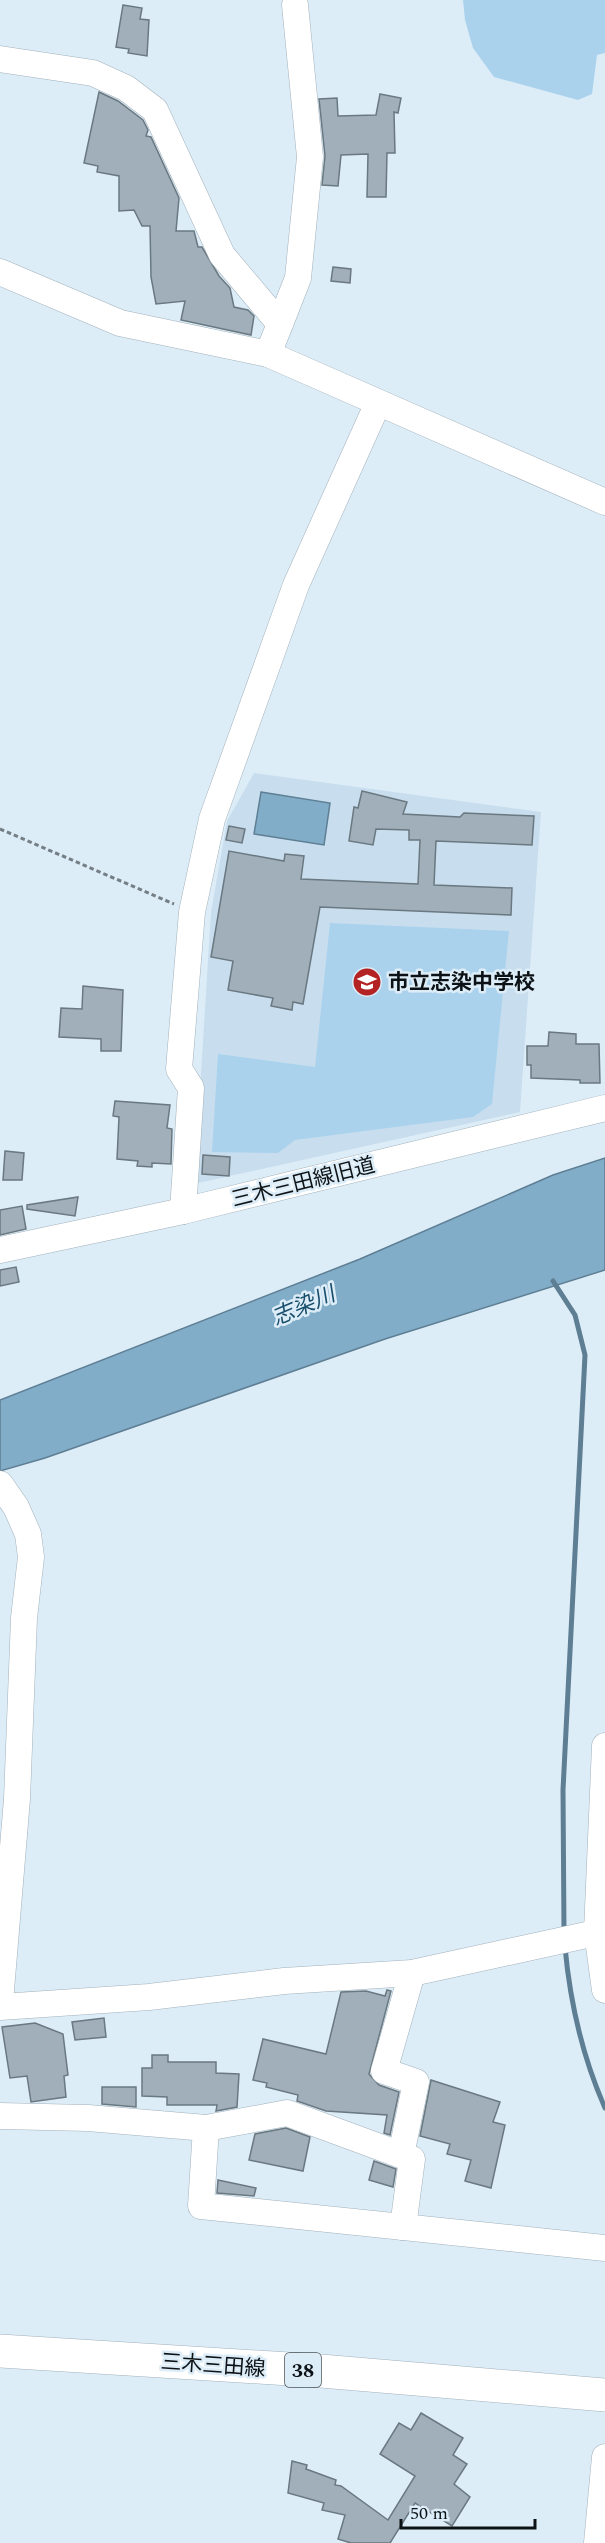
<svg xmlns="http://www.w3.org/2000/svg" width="605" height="2543" font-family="Spectral,'Noto Sans JP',serif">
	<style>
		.built { fill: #c8deee }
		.green { fill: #aad2ed }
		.water { fill: #81adc9; stroke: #5e7e93; stroke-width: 1.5 }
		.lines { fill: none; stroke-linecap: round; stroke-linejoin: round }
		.stream { stroke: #5e7e93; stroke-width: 5 }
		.building { fill: #a0afb9; stroke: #6a7881; stroke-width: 1.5 }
		.minor-casing { stroke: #a2b1bb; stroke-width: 27 }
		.major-casing { stroke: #a2b1bb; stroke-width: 34 }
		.path { stroke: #747f85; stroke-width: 3; stroke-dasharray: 4.5 3; stroke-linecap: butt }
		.minor { stroke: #fff; stroke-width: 26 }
		.major { stroke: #fff; stroke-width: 33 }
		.labels { text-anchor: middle; stroke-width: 5; stroke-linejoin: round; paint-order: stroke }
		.shield { fill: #ddedf8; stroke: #4b5459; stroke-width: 1.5 }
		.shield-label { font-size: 20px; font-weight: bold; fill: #0c1215 }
		.poi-label { font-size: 21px; font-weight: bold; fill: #0c1215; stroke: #ddedf8; text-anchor: start }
		.street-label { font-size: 21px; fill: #0c1215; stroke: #ddedf8 }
		.water-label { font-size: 22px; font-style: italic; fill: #184e6b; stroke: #ddedf8 }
	</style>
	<rect width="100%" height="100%" fill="#ddedf8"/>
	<path class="built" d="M254,773L541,812L520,1112L194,1184L211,912L227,821Z"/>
	<g class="green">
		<path d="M463,0H605V53L597,55L592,94L578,100L494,77L473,48L465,20Z"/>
		<path d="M330,923L509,931L492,1104L473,1117L295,1140L278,1153L212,1152L218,1054L315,1067Z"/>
	</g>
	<g class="water">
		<path d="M261,792L330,803L324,845L254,834Z"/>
		<path d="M605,1158V1270L385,1339L45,1458L0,1471V1400L360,1259L553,1175Z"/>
	</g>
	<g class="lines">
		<g class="stream">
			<path d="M553,1281L575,1315L585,1355L563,1790L564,1932"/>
			<path d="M565,1947C570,2002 583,2058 605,2108"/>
		</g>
	</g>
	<g class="building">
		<path d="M123,5L142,8L140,19L149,20L147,56L128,53L129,49L116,47Z"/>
		<path d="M99,92L118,101L143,120L148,130L146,136L151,137L179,198L176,231H194L198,247H202L219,276L230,288L234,307L248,310L254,316L251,335L181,320L185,301L156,304L151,277L150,226H142L134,210L119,211V176L97,172L98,166L84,163Z"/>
		<path d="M380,94L401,98L398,113L394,112L395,153H387L386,197H367L368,154L341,155L338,186L322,185L325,156L319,99L337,98L338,116L376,115Z"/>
		<path d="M333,267L351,269L350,283L331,281Z"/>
		<path d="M362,791L407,802L403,814L460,817L464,813L534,816L532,845L436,841L434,885L512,888L511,915L320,907L303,1004L293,1002L292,1010L271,1006L273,998L228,990L233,961L211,957L229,851L284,861L285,854L304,856L301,879L418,884L420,840H409V830L376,829L373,845L349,841L354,807L358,808Z"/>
		<path d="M229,826L245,829L242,843L226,840Z"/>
		<path d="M83,986L123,990L121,1051H101V1039L59,1037L61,1008L82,1009Z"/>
		<path d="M549,1032L576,1034V1044H599L600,1083H580V1080L531,1078V1065H527V1046H548Z"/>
		<path d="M115,1101L170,1105L167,1128L172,1129L171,1164L152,1163V1167L137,1166L138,1161L117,1159L119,1117L113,1116Z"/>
		<path d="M5,1151L24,1153L22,1180H3Z"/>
		<path d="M203,1155L230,1157L229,1176L202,1174Z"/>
		<path d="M78,1197L75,1216L27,1209V1205Z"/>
		<path d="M22,1206L26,1229L0,1235V1210Z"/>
		<path d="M16,1267L19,1282L0,1286V1270Z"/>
		<path d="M387,1990L391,1991L369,2074L379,2085L399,2092L390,2135L384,2133L387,2115L326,2111L297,2101L298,2095L266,2087L267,2083L253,2080L263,2039L326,2054L341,1992L366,1991L385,1996Z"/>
		<path d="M104,2018L106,2037L75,2040L72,2022Z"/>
		<path d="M35,2023L63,2034L68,2075L64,2076L66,2097L31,2102L27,2076L10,2078L2,2027Z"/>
		<path d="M152,2055H168V2062H216V2073L239,2074L237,2107L216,2111L217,2105H167V2097L142,2096V2068H152Z"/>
		<path d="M431,2080L500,2102L493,2122L505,2125L491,2188L465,2181L471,2160L447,2154L450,2144L420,2136Z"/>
		<path d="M102,2087H136V2107L102,2104Z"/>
		<path d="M286,2128L310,2137L303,2171L249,2160L255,2134Z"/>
		<path d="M374,2161L396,2169L393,2187L369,2180Z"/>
		<path d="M218,2180L256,2188L254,2196L217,2193Z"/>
		<path d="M421,2413L463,2438L453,2455L467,2464L454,2484L470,2497L452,2526L415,2503L390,2543H351L338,2539L345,2515L322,2510L324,2503L288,2493L292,2461L307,2465L306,2469L336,2480L335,2485L341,2486L388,2520L415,2476L380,2454L399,2423L411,2430Z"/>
	</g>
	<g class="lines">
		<g class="minor-casing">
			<g id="minor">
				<path d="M0,59L93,73L126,88L155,110L222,255L280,324L268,354"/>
				<path d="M0,272L120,323L268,354L605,502"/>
				<path d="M280,324L298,278L310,157L295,5"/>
				<path d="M183,1211L191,1088L179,1069L192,912L212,819L296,585L378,403"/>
				<path d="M0,1250L183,1211L605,1108"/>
				<path d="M0,1484L16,1507L28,1534L31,1557L24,1618L17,1799L0,2002"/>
				<path d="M605,1746L597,1932L605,1990"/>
				<path d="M0,2007L149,1997L284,1981L412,1973L605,1931"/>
				<path d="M0,2116L88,2118L206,2128L201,2206L605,2248"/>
				<path d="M206,2128L287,2113L412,2159L403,2227"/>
				<path d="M401,2155L416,2082L384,2071L412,1973"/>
				<path d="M597,2543L605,2457"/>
			</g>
		</g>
		<g class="major-casing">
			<path id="major" d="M0,2351L321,2371L605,2395"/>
		</g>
		<path class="path" d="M0,829L174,904"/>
		<use href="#minor" class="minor"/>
		<use href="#major" class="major"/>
	</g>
	<defs>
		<g id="school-disc" transform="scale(1.5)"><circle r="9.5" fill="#b32324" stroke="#ddedf8"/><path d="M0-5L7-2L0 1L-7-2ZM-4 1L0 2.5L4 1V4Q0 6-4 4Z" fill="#fff"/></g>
	</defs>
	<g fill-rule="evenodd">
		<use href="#school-disc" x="367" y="982"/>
	</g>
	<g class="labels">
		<rect class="shield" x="285" y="2353" width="36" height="34" rx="4.5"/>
		<g class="shield-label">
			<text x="303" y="2377">38</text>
		</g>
		<g class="poi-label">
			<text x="388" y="989">市立志染中学校</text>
		</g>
		<g class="street-label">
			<text transform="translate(303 1182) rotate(-14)" y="7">三木三田線旧道</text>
			<text transform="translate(213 2365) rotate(4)" y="7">三木三田線</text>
		</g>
		<g class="water-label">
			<text transform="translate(303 1305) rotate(-23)" y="8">志染川</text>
		</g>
	</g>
	<path d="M401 2519v9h134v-9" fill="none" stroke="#0c1215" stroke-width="3"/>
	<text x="410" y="2519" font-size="18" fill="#0c1215" stroke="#ddedf8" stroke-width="4.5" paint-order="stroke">50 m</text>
</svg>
